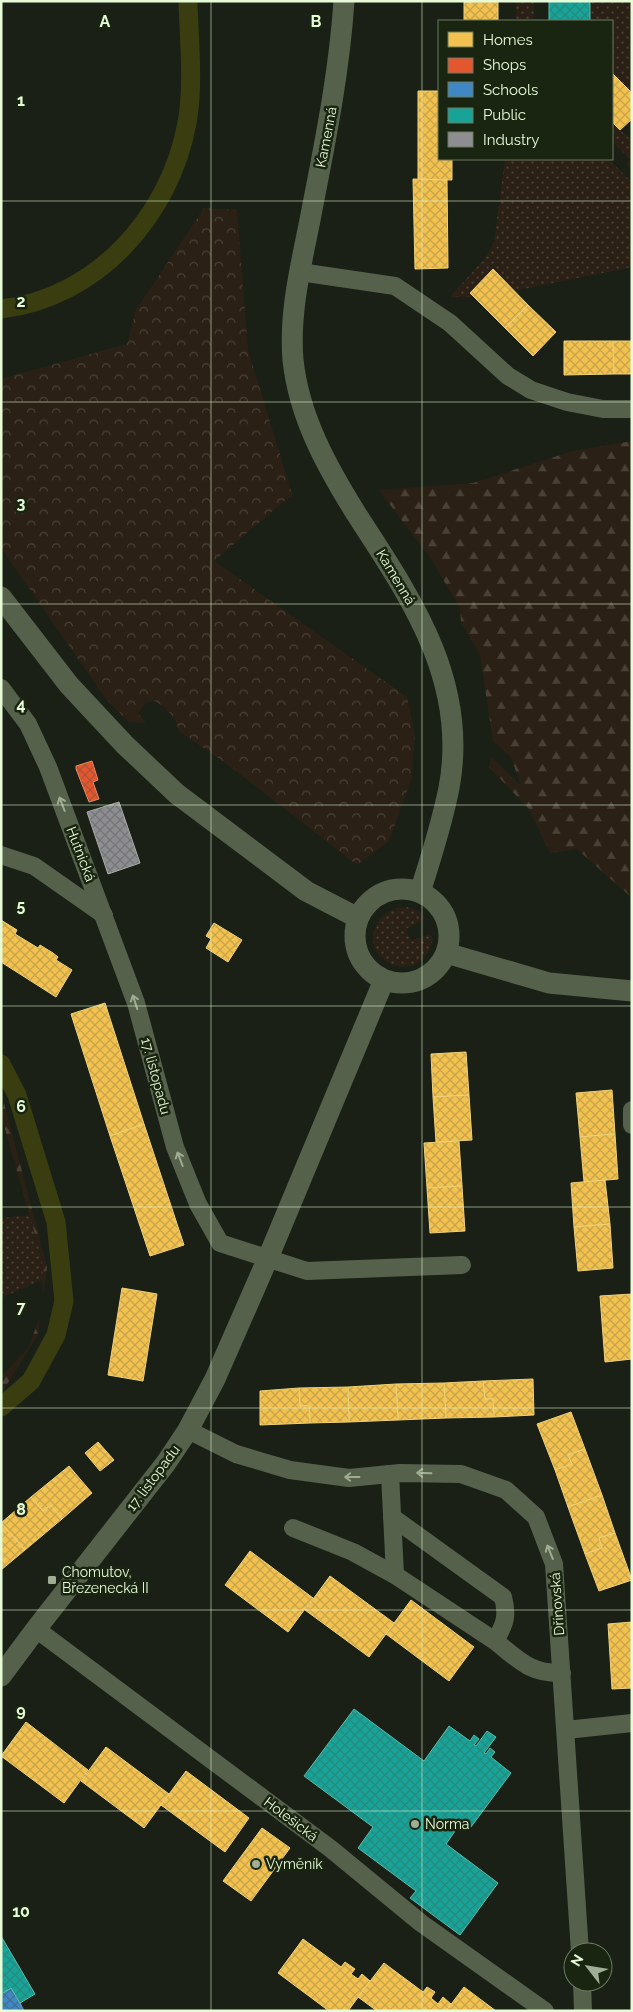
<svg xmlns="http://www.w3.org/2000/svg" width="633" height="2012" font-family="Raleway,sans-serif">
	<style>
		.grass { fill: url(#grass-dots) }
		.forest { fill: url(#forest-firs) }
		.park { fill: url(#park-crowns) }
		.homes { fill: url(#homes-cross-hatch); stroke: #efd278 }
		.shops { fill: url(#shops-cross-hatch); stroke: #e58861 }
		.schools { fill: url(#schools-cross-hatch); stroke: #72aacb }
		.public { fill: url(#public-cross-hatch); stroke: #56bdac }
		.industry { fill: url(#industry-cross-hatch); stroke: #a8aea7 }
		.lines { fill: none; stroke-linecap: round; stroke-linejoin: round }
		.canal { stroke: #393d10; stroke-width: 19 }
		.minor { stroke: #56614c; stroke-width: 18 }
		.tertiary { stroke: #56614c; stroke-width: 21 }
		.oneway { stroke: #9fae92 }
		.grid { fill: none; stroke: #e8fbd9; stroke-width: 1; stroke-opacity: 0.55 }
		.poi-dot { fill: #a0ae95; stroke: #192511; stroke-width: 2 }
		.labels { text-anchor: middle; stroke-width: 5; stroke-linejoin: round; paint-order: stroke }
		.street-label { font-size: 14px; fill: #e8fbd9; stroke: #192511 }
		.poi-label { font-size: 14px; fill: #e8fbd9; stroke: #192511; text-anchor: start }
		.grid-label { font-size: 16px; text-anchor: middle; font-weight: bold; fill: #e8fbd9; stroke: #192511; stroke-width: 5; stroke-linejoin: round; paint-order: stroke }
	</style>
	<defs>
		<pattern id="grass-dots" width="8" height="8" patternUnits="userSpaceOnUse" patternTransform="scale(1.25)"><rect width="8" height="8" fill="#2b2015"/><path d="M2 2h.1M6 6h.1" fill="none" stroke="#4a4136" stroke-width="1.8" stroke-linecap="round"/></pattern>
		<pattern id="forest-firs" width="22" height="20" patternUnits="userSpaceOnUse" patternTransform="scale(1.25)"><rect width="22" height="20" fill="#2b2015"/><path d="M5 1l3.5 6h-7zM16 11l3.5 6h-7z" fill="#4a4136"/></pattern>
		<pattern id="park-crowns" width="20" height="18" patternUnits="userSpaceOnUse" patternTransform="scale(1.25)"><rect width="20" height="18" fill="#2b2015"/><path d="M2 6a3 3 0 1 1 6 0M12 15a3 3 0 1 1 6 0" fill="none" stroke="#4a4136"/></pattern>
		<pattern id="homes-cross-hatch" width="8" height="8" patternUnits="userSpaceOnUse" patternTransform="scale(1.25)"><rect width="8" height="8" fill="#f2c14e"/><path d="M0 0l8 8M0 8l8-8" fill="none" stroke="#c7a44b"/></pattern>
		<pattern id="shops-cross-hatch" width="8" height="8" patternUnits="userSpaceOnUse" patternTransform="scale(1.25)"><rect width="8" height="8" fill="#e4572e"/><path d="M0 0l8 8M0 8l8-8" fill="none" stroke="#ad5335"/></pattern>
		<pattern id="schools-cross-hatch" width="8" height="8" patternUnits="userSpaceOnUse" patternTransform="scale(1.25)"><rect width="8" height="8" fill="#3f88c5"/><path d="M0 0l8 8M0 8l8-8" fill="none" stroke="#427090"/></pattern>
		<pattern id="public-cross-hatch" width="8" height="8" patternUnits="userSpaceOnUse" patternTransform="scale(1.25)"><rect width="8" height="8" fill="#17a398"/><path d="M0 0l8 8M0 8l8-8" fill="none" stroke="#25897e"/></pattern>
		<pattern id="industry-cross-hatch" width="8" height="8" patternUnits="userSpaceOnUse" patternTransform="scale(1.25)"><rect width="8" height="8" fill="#8d8d92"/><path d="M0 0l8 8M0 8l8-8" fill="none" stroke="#747676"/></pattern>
	</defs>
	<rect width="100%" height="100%" fill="#1a2016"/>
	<g class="grass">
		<rect x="516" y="1" width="18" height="20"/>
		<path d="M590,1H632V94L612,73V21H590Z"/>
		<path d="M612,123L629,138L632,136V170L626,164L630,159L612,141Z"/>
		<path d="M505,159H608L632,182V267L514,291L493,270L470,293L473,297H450L486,257L494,242Z"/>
		<path d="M407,907L417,910L424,916V919L406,929L411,941L430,934L433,938C423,991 354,961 378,922C385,911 395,908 407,907Z"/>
		<path d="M30,1215L42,1259L44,1279L1,1298V1218Z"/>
	</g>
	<g class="forest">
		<path d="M632,441V898L577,849L550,853L529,809L489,767L491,756L521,786L511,757L493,741L480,655L461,622L460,608L431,559L379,490L473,483L573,451Z"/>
		<path d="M1,1091L47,1267L43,1296L42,1259L1,1115Z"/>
		<path d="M40,1317L38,1334L1,1394V1377L28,1348Z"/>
	</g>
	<path class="park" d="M204,208L237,210L248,350L293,497L288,498L214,561L407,697L415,736L411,780L389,841L357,865L227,764L179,731C175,715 168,710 155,701L146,703L138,713L146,723L129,722L106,699L1,548V379L127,344L136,310Z"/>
	<g class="homes">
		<path d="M498,1V21H464V2Z"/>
		<path d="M612,73L632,93V119L620,130L612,122Z"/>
		<path d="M418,91H439V159H452V180L418,179Z"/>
		<path d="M413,179L447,180L448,268L415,269Z"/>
		<path d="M493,269L528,305L505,328L470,293Z"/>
		<path d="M528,305L556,332L533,356L505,328Z"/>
		<path d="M564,341H613L614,374L564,375Z"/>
		<path d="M613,341H632V374H614Z"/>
		<path d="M1,920L17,930L15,934L38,948L40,945L53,953L58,957L56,960L72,970L56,997L1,962Z"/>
		<path d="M214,923L242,940L228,962L206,948L211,939L206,936Z"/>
		<path d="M105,1003L144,1124L110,1136L71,1014Z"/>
		<path d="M466,1052L469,1095L433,1097L431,1054Z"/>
		<path d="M612,1090L615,1134L580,1137L576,1093Z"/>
		<path d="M469,1095L472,1140L436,1142L433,1097Z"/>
		<path d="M144,1124L184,1245L150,1256L110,1136Z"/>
		<path d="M615,1134L618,1179L584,1182L580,1137Z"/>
		<path d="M459,1141L462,1186L427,1188L424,1143Z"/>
		<path d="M605,1180L610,1224L574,1227L571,1183Z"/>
		<path d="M462,1186L465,1231L430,1233L427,1188Z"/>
		<path d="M610,1224L613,1268L578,1271L574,1227Z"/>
		<path d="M122,1288L157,1294L143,1381L108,1375Z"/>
		<path d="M632,1294V1359L605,1362L600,1296Z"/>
		<path d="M533,1379L534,1415L494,1417L493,1399H485L483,1381Z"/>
		<path d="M483,1381L485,1399H493L494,1417L446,1418L444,1383Z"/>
		<path d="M444,1383L446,1418L398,1420L396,1384Z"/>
		<path d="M396,1384L398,1420L349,1422L348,1387Z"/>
		<path d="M348,1387L349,1422L310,1423L309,1406H300L299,1388Z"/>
		<path d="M299,1388L300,1406H309L310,1423L260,1425V1391Z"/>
		<path d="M571,1412L585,1449L568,1455L572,1464L555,1470L537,1424Z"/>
		<path d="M98,1442L114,1460L100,1471L85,1453Z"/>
		<path d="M585,1449L602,1495L568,1507L555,1470L572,1464L568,1455Z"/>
		<path d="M69,1466L92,1493L62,1519L51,1505L43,1511L31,1497Z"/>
		<path d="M602,1495L615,1533L599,1538L602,1548L585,1554L568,1507Z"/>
		<path d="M31,1497L43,1511L51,1505L62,1519L25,1550L1,1523Z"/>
		<path d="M1,1523L25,1550L1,1570Z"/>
		<path d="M615,1533L632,1580L599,1591L585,1554L602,1548L599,1538Z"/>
		<path d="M250,1551L313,1598L288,1632L225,1585Z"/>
		<path d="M330,1576L394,1623L369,1657L305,1610Z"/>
		<path d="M411,1600L474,1647L449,1681L386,1634Z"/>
		<path d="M632,1622V1688L612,1689L608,1624Z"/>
		<path d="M26,1722L88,1770L64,1803L1,1756Z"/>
		<path d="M106,1747L169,1794L144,1828L81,1781Z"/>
		<path d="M186,1771L249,1818L225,1852L161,1805Z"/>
		<path d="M262,1828L290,1848L251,1901L223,1881Z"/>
		<path d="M303,1939L341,1967L345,1962L355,1969L351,1974L358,1979L362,1974L370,1981L348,2011H329L278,1973Z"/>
		<path d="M384,1963L423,1992L427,1987L435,1992L431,1998L438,2004L443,1997L451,2004L446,2011H377L358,1997Z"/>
		<path d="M464,1987L496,2011H446Z"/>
	</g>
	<path class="shops" d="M92,761L98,780L93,782L99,799L89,802L76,769V766Z"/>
	<path class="schools" d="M11,1988L20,2003L24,2011H1V1994Z"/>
	<g class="public">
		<rect x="549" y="1" width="41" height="20"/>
		<path d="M354,1709L424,1761L449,1726L470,1741L474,1735L479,1739L474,1745L476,1746L487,1731L496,1737L484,1753L486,1754L490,1748L495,1752L491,1757L511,1773L471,1827L462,1821L446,1844L498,1883L460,1935L410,1898L416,1891L358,1848L373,1827L304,1776Z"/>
		<path d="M1,1936L35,1994L20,2003L11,1988L1,1994Z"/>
	</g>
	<path class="industry" d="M119,802L140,863L108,874L87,812Z"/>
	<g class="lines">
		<g class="canal">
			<path d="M1,309C97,298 170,216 187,123C194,85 189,40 188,1"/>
			<path d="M1,1064L17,1095L56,1222L64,1301L56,1335L31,1381L1,1407"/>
		</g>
		<g class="minor">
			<path d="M300,272L395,286L450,323L508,376L531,390L567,402L603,409H632"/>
			<path d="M1,688L28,724L48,767L136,1003L175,1147L198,1204L220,1243L307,1271L462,1265"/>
			<path d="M1,855L34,866L104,915"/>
			<path d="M632,1110V1125"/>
			<path d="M188,1430L236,1454L290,1470L349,1478L400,1473L461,1474L506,1490L536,1517L554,1564L580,1952"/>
			<path d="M390,1474L395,1575"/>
			<path d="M293,1528L353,1552L395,1575L495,1641C505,1624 508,1616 503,1597L392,1517"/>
			<path d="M36,1629L331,1849L421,1923L545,2011"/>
			<path d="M495,1641C519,1660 530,1674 562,1673"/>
			<path d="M566,1730L632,1723"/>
			<path d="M582,1982L583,2011"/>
		</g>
		<g class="tertiary">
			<path d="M344,1C339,76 324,147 310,220C301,265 289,313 293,360C299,417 327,467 357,515C411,598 469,682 449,788C442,823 431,858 420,892"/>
			<path d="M1,597L69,685L125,745L177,794L306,891L358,918"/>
			<circle cx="402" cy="936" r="47"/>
			<path d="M446,953L549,983L632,991"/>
			<path d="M1,1676L36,1629L166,1463L188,1430L215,1379L268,1258L384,980"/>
		</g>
	</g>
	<defs><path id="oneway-shaft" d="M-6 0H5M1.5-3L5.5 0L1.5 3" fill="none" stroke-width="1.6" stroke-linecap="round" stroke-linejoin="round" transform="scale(1.25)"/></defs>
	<g class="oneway">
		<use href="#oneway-shaft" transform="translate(62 804) rotate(-111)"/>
		<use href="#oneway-shaft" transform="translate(135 1002) rotate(-108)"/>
		<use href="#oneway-shaft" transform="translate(180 1159) rotate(-111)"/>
		<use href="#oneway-shaft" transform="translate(424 1473) rotate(-178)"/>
		<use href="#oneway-shaft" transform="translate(352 1477) rotate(180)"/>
		<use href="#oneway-shaft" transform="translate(550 1552) rotate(-112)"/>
	</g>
	<path class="grid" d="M211,1V2011M422,1V2011M1,201H632M1,402H632M1,604H632M1,805H632M1,1006H632M1,1207H632M1,1408H632M1,1610H632M1,1811H632"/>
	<g class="poi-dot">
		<rect x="47" y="1575" width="10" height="10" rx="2.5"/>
		<circle cx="415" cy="1824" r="5"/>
		<circle cx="256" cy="1864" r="5"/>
	</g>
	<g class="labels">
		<g class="street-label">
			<text transform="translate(326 137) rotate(-79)" y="5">Kamenná</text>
			<text transform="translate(396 577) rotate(59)" y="5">Kamenná</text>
			<text transform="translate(81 854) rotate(69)" y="5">Hutnická</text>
			<text transform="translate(156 1076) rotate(75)" y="5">17. listopadu</text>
			<text transform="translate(153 1478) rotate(-53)" y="5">17. listopadu</text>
			<text transform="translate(557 1604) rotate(-94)" y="5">Dřínovská</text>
			<text transform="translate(291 1819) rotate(37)" y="5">Holešická</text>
		</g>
		<g class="poi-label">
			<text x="62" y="1577">Chomutov,<tspan x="62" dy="16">Březenecká II</tspan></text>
			<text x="425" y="1829">Norma</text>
			<text x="266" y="1869">Vyměník</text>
		</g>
	</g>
	<g class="grid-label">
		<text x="105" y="27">A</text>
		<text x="316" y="27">B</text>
		<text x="21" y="106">1</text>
		<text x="21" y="307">2</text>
		<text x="21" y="509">3</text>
		<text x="21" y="710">4</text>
		<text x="21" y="911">5</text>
		<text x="21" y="1112">6</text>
		<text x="21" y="1313">7</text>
		<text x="21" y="1515">8</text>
		<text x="21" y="1716">9</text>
		<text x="21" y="1917">10</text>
	</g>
	<rect width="633" height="2012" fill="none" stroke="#e8fbd9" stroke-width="5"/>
	<rect x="438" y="20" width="175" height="140" fill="#192511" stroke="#6c7b61"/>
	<rect x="448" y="32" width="25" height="15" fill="#f2c14e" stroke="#6c7b61"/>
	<text x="483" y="45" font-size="15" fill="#e8fbd9">Homes</text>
	<rect x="448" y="58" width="25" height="15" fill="#e4572e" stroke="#6c7b61"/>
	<text x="483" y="70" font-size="15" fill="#e8fbd9">Shops</text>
	<rect x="448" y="82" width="25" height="15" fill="#3f88c5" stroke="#6c7b61"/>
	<text x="483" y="95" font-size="15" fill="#e8fbd9">Schools</text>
	<rect x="448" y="108" width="25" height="15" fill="#17a398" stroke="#6c7b61"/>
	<text x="483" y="120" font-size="15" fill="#e8fbd9">Public</text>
	<rect x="448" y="132" width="25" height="15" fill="#8d8d92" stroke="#6c7b61"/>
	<text x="483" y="145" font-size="15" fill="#e8fbd9">Industry</text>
	<g transform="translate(588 1967) rotate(301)"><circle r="24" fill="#192511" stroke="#6c7b61"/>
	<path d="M0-4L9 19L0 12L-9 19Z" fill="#a0ae95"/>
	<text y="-8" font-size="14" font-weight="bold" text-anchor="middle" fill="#e8fbd9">N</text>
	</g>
</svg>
